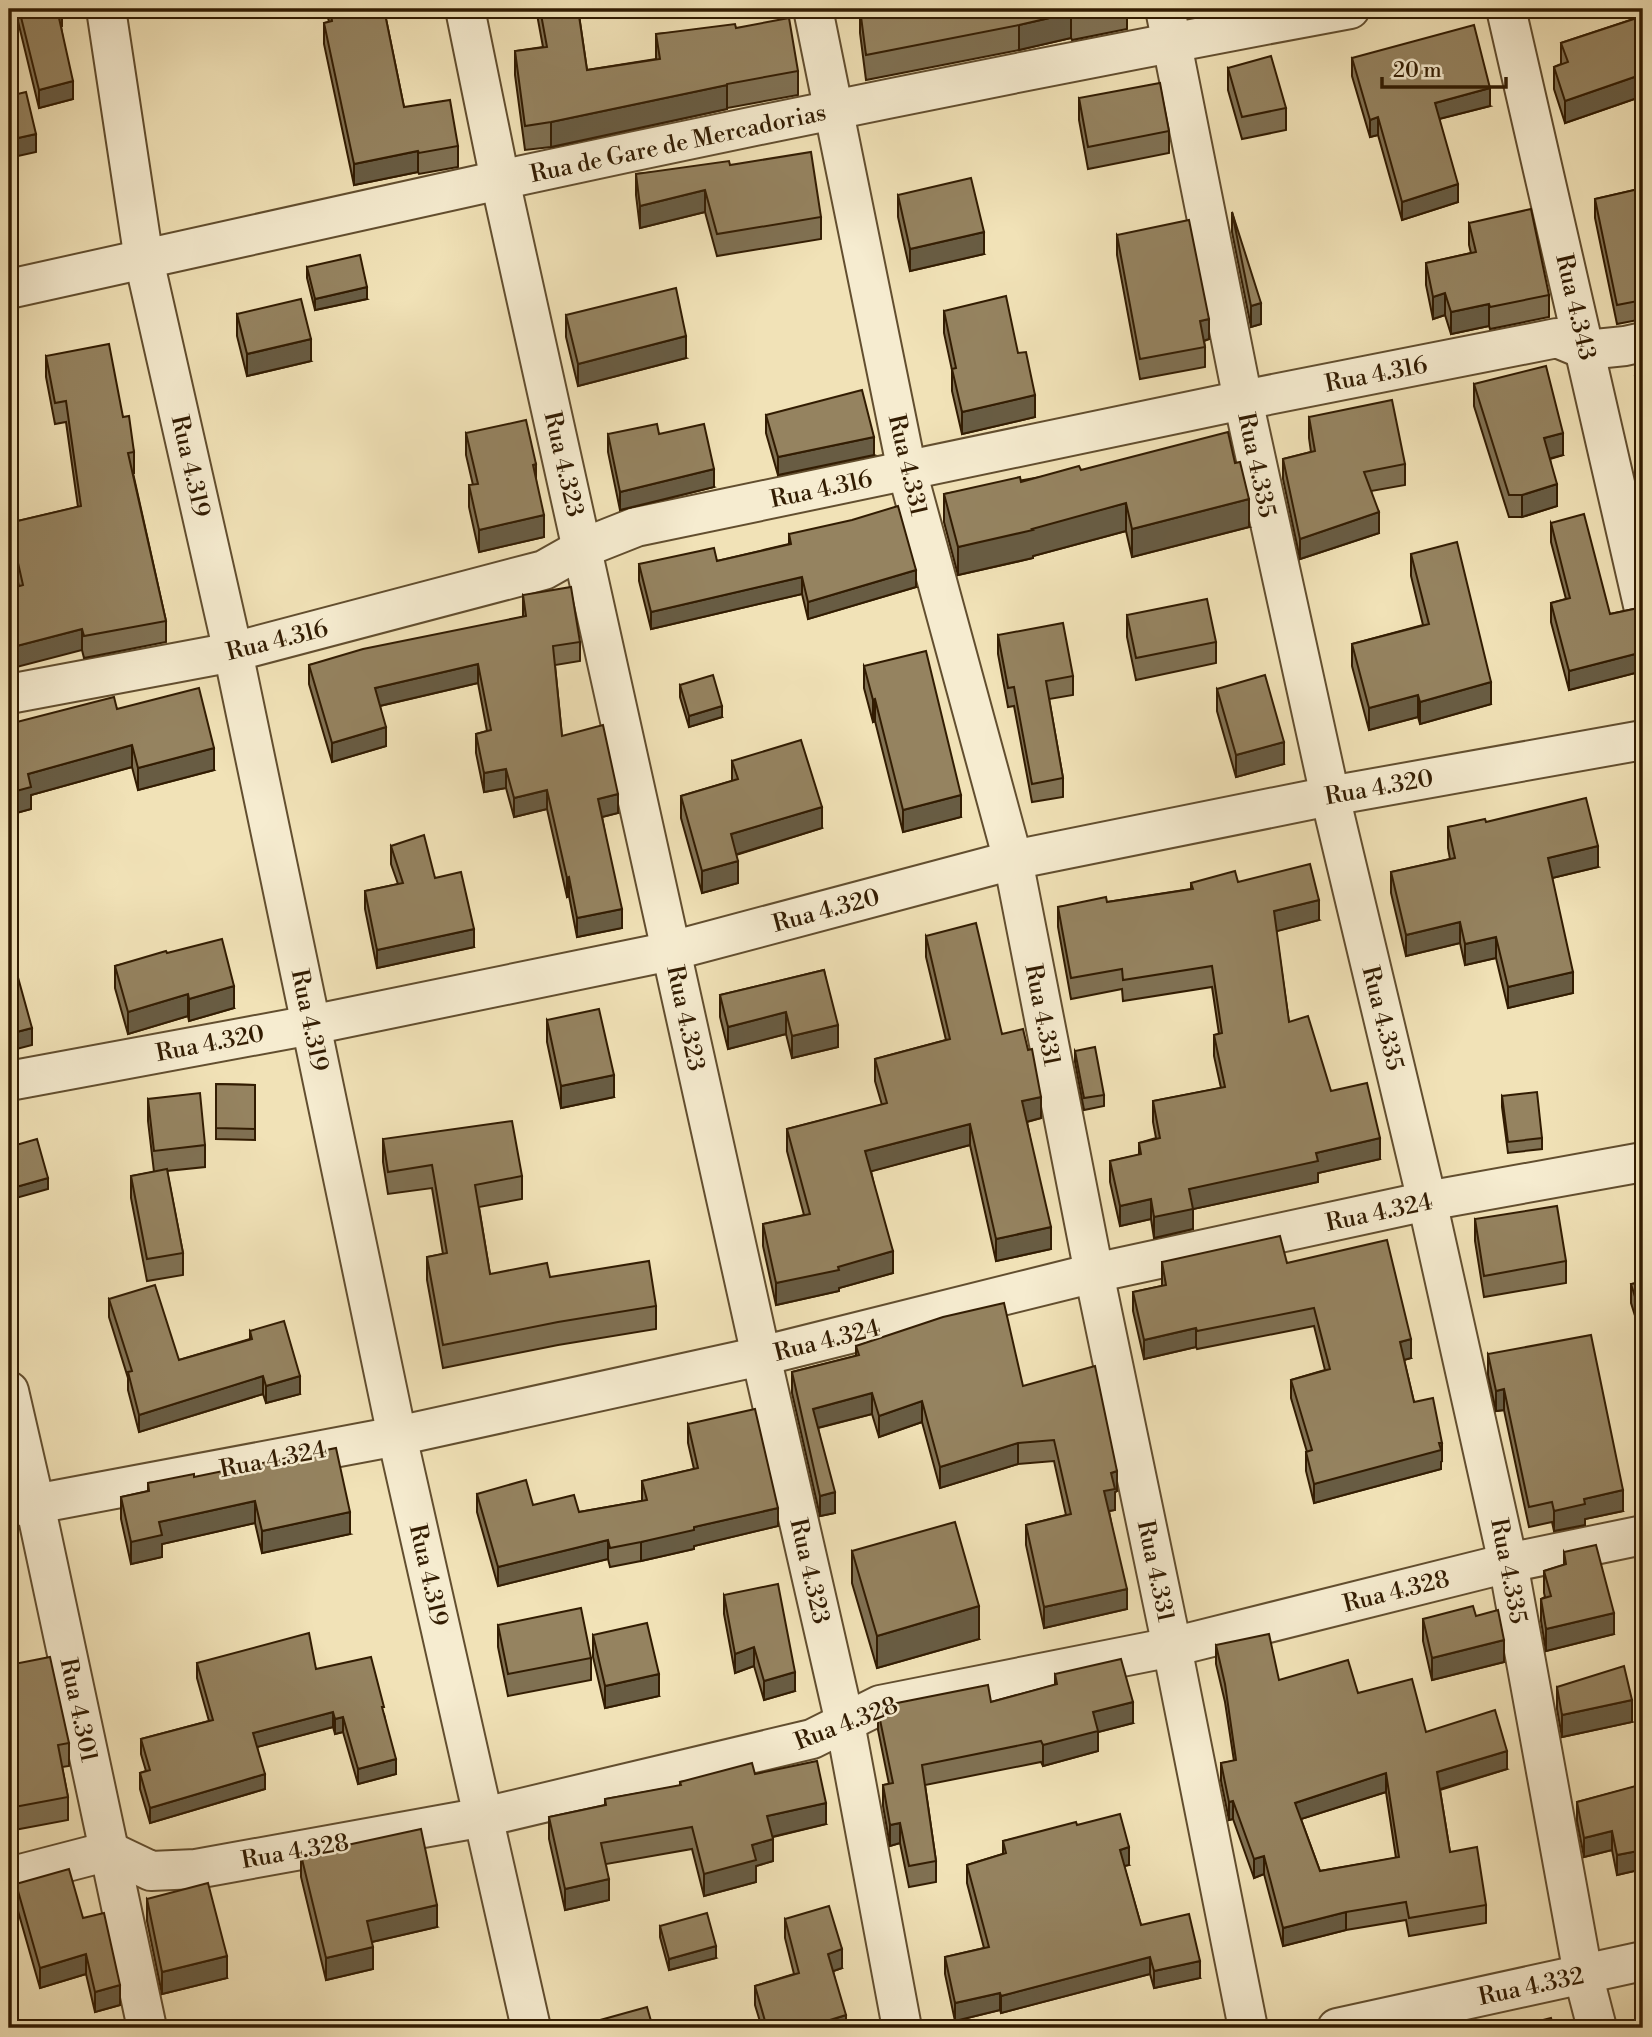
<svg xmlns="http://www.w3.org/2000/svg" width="1652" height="2037" font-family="'Libre Bodoni',serif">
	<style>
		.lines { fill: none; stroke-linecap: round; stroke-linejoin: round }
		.minor-casing { stroke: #624e2f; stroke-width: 42 }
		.minor { stroke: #f6ecd0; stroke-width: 38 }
		.wall { fill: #807153; stroke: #321c02; stroke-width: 2; fill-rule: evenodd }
		.shaded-wall { fill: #685c43; stroke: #321c02; stroke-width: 2 }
		.building { fill: #958360; stroke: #321c02; stroke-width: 2; fill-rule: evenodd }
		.labels { text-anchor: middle; stroke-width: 5; stroke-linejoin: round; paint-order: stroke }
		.street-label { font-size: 24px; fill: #321c02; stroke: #f6ecd0 }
	</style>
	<rect width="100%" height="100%" fill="#f1e2b7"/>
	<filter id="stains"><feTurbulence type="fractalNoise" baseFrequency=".00286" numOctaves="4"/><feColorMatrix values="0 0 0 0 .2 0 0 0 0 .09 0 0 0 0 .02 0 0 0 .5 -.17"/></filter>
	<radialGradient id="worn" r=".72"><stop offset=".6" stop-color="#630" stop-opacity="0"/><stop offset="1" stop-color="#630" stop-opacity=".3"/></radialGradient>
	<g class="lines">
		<g class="minor-casing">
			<g id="minor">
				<path d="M106,9L144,260L233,652L397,1436L531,2028"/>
				<path d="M465,9L500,180L761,1356L845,1723L902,2028"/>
				<path d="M813,9L907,471L1013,860L1094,1273L1172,1647L1248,2028"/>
				<path d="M1165,9L1243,400L1330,796L1427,1201L1508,1563L1583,1974L1597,2028"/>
				<path d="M1506,9L1643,605"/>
				<path d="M9,289C173,254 336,215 500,180C782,119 1066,62 1350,9"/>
				<path d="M9,694L233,652L544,570L583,548L636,527L1243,400L1557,338L1586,350L1625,346L1643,342"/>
				<path d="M9,1081L311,1025L671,951L1013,860L1330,796L1643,740"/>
				<path d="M9,1391L35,1504L147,2028"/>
				<path d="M9,1507L35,1504L397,1436L761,1356L1094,1273L1427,1201L1643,1162"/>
				<path d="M9,1877L109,1851L151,1871L196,1869L484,1817L812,1739L880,1705L1172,1647L1508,1563L1643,1535"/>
				<path d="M1337,2028L1643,1961"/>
			</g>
		</g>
		<use href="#minor" class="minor"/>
	</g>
	<g class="wall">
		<path d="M15,9H62V26L61,27L73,99L39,108Z"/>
		<path d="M326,9H384L404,107L458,146V167L419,174L418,172L354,185L324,44V23L329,22Z"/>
		<path d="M536,9H618L579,15L587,70L656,59V34L736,28L798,71V95L727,108V109L551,147L525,150L515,75V51L543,47Z"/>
		<path d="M647,9H666L648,13Z"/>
		<path d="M860,9H1127V29L1072,40L1071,38L1019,50L866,80L860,33Z"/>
		<path d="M1643,16V96L1565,123L1554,89V67L1561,64V43Z"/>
		<path d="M1352,58L1490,106L1439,119L1458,202L1402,220L1378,135L1370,137L1352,76Z"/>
		<path d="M1228,68L1286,108V130L1242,139L1228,90Z"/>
		<path d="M1079,98L1169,131V153L1088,169L1079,120Z"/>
		<path d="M730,165L821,217V239L717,256L705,212L640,228L636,195V174Z"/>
		<path d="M1643,188V319L1617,324L1595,218V199Z"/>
		<path d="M898,195L984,254L910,271L898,217Z"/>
		<path d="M1232,212L1261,324L1251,327L1232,232Z"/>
		<path d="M1469,223L1549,295V317L1490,329L1489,326L1451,334L1445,315L1433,319L1426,285V263L1471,253L1469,245Z"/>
		<path d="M1117,235L1209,339L1204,341L1205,347V367L1140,379L1117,255Z"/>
		<path d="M307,267L367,299L315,310L307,278Z"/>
		<path d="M944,311L1018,353L1035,417L962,434L952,391V370L944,333Z"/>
		<path d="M237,314L311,361L247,376L237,336Z"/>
		<path d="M566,315L686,358L578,386L566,337Z"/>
		<path d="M46,356L123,417L134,452V473H133L166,621V642L84,658L82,650L19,586L9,545V523L78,507L66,422L55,424L46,377Z"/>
		<path d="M1643,373V423L1635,394V376Z"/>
		<path d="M1474,384L1563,455L1550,459L1557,506L1522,517H1509L1474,406Z"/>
		<path d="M766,415L874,455L778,475L766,433Z"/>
		<path d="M1309,417L1405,464V485L1371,491L1379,533L1300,559L1283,479V459L1311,452L1309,438Z"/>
		<path d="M466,433L536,480L544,537L479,552L469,507V485H473L466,455Z"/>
		<path d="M608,434L714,487L620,510L608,452Z"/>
		<path d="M1081,470L1249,527L1132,557L1126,531L1033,556V558L958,575L944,522V494Z"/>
		<path d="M1643,480V508L1641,501V482Z"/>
		<path d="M1551,523L1610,614L1643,607V671L1569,690L1551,622V603L1566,599L1551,542Z"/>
		<path d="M789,534L916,587L808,619L802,594L651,629L639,581V564L717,561L789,544Z"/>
		<path d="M1411,554L1491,704L1420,724L1418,717L1369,730L1352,666V644L1423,625L1411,576Z"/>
		<path d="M523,595L580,642V661L555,665L562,736L618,813L602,817L622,928L577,937L569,896L567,897L547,809L514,817L506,788L484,792L476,753V734L487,731L478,683L380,706L386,746L332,762L309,684V665L523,617Z"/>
		<path d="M1127,615L1216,642V663L1136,680L1127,637Z"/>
		<path d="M998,635L1073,676V695L1049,699L1063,778V797L1032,802L1014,706L1008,707L998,654Z"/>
		<path d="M864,666L961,817L903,832L875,721L873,722L864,688Z"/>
		<path d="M680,685L722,717L689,727L680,697Z"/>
		<path d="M1217,689L1284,764L1236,777L1217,711Z"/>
		<path d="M117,709L214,770L138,790L132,767L31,795V809L9,815V724Z"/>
		<path d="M732,761L822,828L736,855L738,883L702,893L681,818V796L732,781Z"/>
		<path d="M1486,822L1598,867L1552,878L1573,993L1508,1008L1496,958L1465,965L1460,943L1406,956L1391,893V872L1450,859L1448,848V827Z"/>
		<path d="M391,846L474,947L377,968L365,909V891L398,884L391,864Z"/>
		<path d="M1238,882L1319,920L1276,931L1289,1022L1331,1091L1380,1159L1318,1173V1182L1193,1209V1229L1154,1238L1151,1219L1120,1226L1110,1182V1161L1139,1155V1143L1156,1138L1153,1122V1101L1221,1088L1214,1056V1035L1219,1034L1212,987L1123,1001L1122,989L1071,999L1058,927V907L1107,902L1191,889V883Z"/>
		<path d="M926,936L1002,1034L1041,1118L1027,1122L1051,1249L996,1261L970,1145L871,1171L893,1273L839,1288V1291L776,1305L763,1246V1224L804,1215L787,1151V1129L882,1105L875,1081V1059L946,1040L926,957Z"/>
		<path d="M167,953L234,1008L189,1021L188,1016L128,1034L115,988V966Z"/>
		<path d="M824,970L838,1047L792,1058L786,1034L728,1049L720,1017V995Z"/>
		<path d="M547,1020L614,1097L561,1108L547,1042Z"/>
		<path d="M1075,1051L1104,1095V1106L1084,1110L1075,1062Z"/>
		<path d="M216,1084L255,1085V1140L216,1139Z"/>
		<path d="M1502,1096L1542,1138V1149L1508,1153L1502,1107Z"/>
		<path d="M148,1099L205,1145V1167L167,1171L183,1253V1275L147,1281L131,1198V1176L154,1172L148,1121Z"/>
		<path d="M383,1139L522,1176V1199L479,1207L490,1274L550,1277L656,1306V1329L558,1345L443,1368L427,1280V1257L443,1254L432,1188L388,1194L383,1162Z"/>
		<path d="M1475,1219L1566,1261V1283L1484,1297L1475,1241Z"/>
		<path d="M1162,1262L1287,1263L1411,1358L1404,1360L1414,1402L1442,1461L1441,1462V1469L1314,1503L1306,1471V1452H1307L1291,1398V1380L1325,1370L1314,1326L1197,1349L1196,1347L1144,1359L1133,1311V1292L1162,1286Z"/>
		<path d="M1643,1282V1341L1631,1303V1284Z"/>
		<path d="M109,1299L179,1360L250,1339V1331L300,1394L266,1403L263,1394L139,1432L128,1390V1378L109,1317Z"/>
		<path d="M856,1346L1023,1386L1117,1491L1115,1492V1510L1109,1511L1127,1609L1044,1628L1026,1545V1525L1066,1515L1054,1461L1018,1464L940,1488L922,1422L879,1437L872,1414L818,1428L835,1513L820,1516L792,1393V1372L856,1356Z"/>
		<path d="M1488,1354L1623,1511L1585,1519V1525L1554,1531L1552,1522L1529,1527L1504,1410L1496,1411L1488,1375Z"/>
		<path d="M688,1424L778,1526L694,1546V1549L641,1561L610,1567L608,1559L498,1586L477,1512V1494L533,1505L579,1512L642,1501V1481L694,1469L688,1443Z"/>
		<path d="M194,1477L350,1534L262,1553L255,1523L162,1544V1557L131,1564L121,1519V1497L148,1491V1483Z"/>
		<path d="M852,1551L979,1639L877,1668L852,1583Z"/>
		<path d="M1564,1552L1614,1634L1546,1651L1541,1621V1599L1545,1597L1544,1593V1571L1564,1565Z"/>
		<path d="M724,1595L795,1691L764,1700L754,1666L735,1673L724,1614Z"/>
		<path d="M1476,1616L1504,1662L1432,1680L1423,1641V1619Z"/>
		<path d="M498,1625L591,1658V1680L508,1696L498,1647Z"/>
		<path d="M593,1635L659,1696L605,1708L593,1657Z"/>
		<path d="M1216,1645L1279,1680L1358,1693L1426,1732L1507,1769L1440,1790L1450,1852L1486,1905V1923L1409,1936L1406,1920L1346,1930L1283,1946L1264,1874L1254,1878L1233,1819L1229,1820L1221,1781V1763L1234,1761L1225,1702L1216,1664ZM1386,1792L1396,1858L1320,1871L1301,1819Z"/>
		<path d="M197,1663L316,1669L384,1714L396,1774L358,1784L343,1732L335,1734L333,1727L257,1747L265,1789L150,1823L140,1789V1773L146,1771L141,1754V1739L209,1721L197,1678Z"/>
		<path d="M9,1665L69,1743V1766L62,1767L68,1797V1820L9,1831Z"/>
		<path d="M1055,1674L1133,1723L1098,1732V1751L1043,1766L1041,1762L925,1785L936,1861V1882L909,1887L900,1843L890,1846L883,1806V1785L889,1784L878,1730V1710L991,1702L1055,1685Z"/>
		<path d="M1557,1687L1632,1722L1562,1737L1557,1709Z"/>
		<path d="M1642,1770H1643V1869L1617,1875L1612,1850L1584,1857L1577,1821V1802L1642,1785Z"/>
		<path d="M755,1774L826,1824L773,1837V1861L756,1866V1882L704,1896L692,1849L606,1864L609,1900L565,1910L549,1839V1817L605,1805V1799L680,1786V1782Z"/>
		<path d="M1077,1825L1129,1865L1124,1866L1141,1925L1200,1978L1154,1988L1150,1974L1001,2013L1000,2010L955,2021L945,1974V1957L984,1948L967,1883V1865L1003,1854V1841Z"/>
		<path d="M301,1855L437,1927L372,1942L373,1969L326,1980L301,1877Z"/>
		<path d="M16,1884L83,1918L120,2005L95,2012L86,1974L40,1988L16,1904Z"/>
		<path d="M147,1899L227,1978L162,1994L147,1921Z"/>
		<path d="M785,1919L842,1968L833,1971L846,2028H762L755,2005V1986L794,1974L785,1938Z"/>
		<path d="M660,1926L716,1958L669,1970L660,1937Z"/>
	</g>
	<g class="shaded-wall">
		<path d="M57,9H62V26L57,28Z"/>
		<path d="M1203,9H1227L1203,15Z"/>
		<path d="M1071,13V38L1019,50V25Z"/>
		<path d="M1643,74V96L1565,123V101Z"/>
		<path d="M73,81V99L39,108V90Z"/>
		<path d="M727,85V109L551,147V122Z"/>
		<path d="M1490,88V106L1435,120V103Z"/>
		<path d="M1378,117V135L1370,137V120Z"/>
		<path d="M36,134V152L9,158V140Z"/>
		<path d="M418,151V172L354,185V164Z"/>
		<path d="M1458,184V202L1402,220V202Z"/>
		<path d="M705,190V212L640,228V206Z"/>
		<path d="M984,232V254L910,271V249Z"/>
		<path d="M367,287V299L315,310V299Z"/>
		<path d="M1445,293V315L1433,319V297Z"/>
		<path d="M1261,303V324L1251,327V306Z"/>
		<path d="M1489,304V326L1451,334V312Z"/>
		<path d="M1209,319V339L1200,342V321Z"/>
		<path d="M686,336V358L578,386V364Z"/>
		<path d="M311,339V361L247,376V354Z"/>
		<path d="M1035,395V417L962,434V412Z"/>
		<path d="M1563,433V455L1544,460V438Z"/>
		<path d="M874,437V455L778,475V457Z"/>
		<path d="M536,464V486L533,465Z"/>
		<path d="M714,469V487L620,510V492Z"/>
		<path d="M1557,484V506L1522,517V495Z"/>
		<path d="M1249,499V527L1132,557V529Z"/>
		<path d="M1126,503V531L1033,556V558L958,575V547Z"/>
		<path d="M1379,512V533L1300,559V539Z"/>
		<path d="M544,515V537L479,552V530Z"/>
		<path d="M916,570V587L808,619V602Z"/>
		<path d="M802,577V594L651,629V612Z"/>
		<path d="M82,629V650L9,669V648Z"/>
		<path d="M1643,652V671L1569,690V671Z"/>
		<path d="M478,664V683L375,707V688Z"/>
		<path d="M1491,682V704L1420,724V702Z"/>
		<path d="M1418,695V717L1369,730V708Z"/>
		<path d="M875,699V721L873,722V700Z"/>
		<path d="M722,706V717L689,727V716Z"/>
		<path d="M386,727V746L332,762V743Z"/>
		<path d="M1284,742V764L1236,777V755Z"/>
		<path d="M132,745V767L31,795V809L9,815V793L28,774Z"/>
		<path d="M214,748V770L138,790V768Z"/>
		<path d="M506,769V788L484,792V773Z"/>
		<path d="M547,790V809L514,817V798Z"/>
		<path d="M618,794V813L598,818V799Z"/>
		<path d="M961,795V817L903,832V810Z"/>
		<path d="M822,807V828L731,856V834Z"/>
		<path d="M1598,846V867L1548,879V858Z"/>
		<path d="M738,861V883L702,893V871Z"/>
		<path d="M569,877V896L567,897V878Z"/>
		<path d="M1319,900V920L1274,932V911Z"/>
		<path d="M622,909V928L577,937V918Z"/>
		<path d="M1460,922V943L1406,956V935Z"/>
		<path d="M474,929V947L377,968V950Z"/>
		<path d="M1496,937V958L1465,965V944Z"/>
		<path d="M1573,972V993L1508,1008V987Z"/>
		<path d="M234,986V1008L189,1021V999Z"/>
		<path d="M188,994V1016L128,1034V1012Z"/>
		<path d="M786,1012V1034L728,1049V1027Z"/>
		<path d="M838,1025V1047L792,1058V1036Z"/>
		<path d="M32,1028V1045L9,1051V1034Z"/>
		<path d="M614,1075V1097L561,1108V1086Z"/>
		<path d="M1041,1097V1118L1022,1123V1101Z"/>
		<path d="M970,1124V1145L865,1173V1151Z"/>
		<path d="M1380,1138V1159L1318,1173V1182L1193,1209V1229L1154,1238V1217L1189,1189L1316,1153Z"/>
		<path d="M48,1178V1189L9,1200V1189Z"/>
		<path d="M1151,1199V1219L1120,1226V1206Z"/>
		<path d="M1051,1227V1249L996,1261V1239Z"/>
		<path d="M893,1251V1273L839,1288V1291L776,1305V1283Z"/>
		<path d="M1196,1328V1347L1144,1359V1340Z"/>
		<path d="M1411,1339V1358L1400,1361V1342Z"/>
		<path d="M263,1376V1394L139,1432V1415Z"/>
		<path d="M300,1376V1394L266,1403V1386Z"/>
		<path d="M1504,1389V1410L1496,1411V1391Z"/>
		<path d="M872,1393V1414L813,1429V1409Z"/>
		<path d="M922,1401V1422L879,1437V1416Z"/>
		<path d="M1018,1443V1464L940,1488V1467Z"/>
		<path d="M1439,1443H1442V1461L1441,1462V1469L1314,1503V1484Z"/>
		<path d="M1117,1471V1491L1115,1492V1510L1104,1512V1491L1111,1473Z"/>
		<path d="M1623,1490V1511L1585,1519V1525L1554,1531V1511L1584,1499Z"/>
		<path d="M835,1492V1513L820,1516V1496Z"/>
		<path d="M255,1501V1523L162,1544V1557L131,1564V1542L159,1522Z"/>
		<path d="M778,1508V1526L694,1546V1549L641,1561V1542L694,1527Z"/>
		<path d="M350,1512V1534L262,1553V1531Z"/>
		<path d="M608,1540V1559L498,1586V1567Z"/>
		<path d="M1127,1589V1609L1044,1628V1607Z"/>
		<path d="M979,1606V1639L877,1668V1636Z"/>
		<path d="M1614,1613V1634L1546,1651V1629Z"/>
		<path d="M1504,1640V1662L1432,1680V1658Z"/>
		<path d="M754,1647V1666L735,1673V1654Z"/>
		<path d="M795,1672V1691L764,1700V1681Z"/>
		<path d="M659,1674V1696L605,1708V1686Z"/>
		<path d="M1632,1700V1722L1562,1737V1715Z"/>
		<path d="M1133,1702V1723L1098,1732V1751L1043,1766V1745L1093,1712Z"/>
		<path d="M333,1712V1727L253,1748V1733Z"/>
		<path d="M343,1717V1732L335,1734V1719Z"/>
		<path d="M1507,1751V1769L1437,1790V1772Z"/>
		<path d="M396,1759V1774L358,1784V1769Z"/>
		<path d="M1386,1773V1792L1295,1821V1803Z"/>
		<path d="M265,1774V1789L150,1823V1808Z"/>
		<path d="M1233,1801V1819L1229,1820V1802Z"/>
		<path d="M826,1803V1824L767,1838V1816Z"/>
		<path d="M900,1823V1843L890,1846V1825Z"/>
		<path d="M1612,1831V1850L1584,1857V1838Z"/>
		<path d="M773,1839V1861L756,1866V1882L704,1896V1874L752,1845Z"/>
		<path d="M1129,1847V1865L1120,1867V1850Z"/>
		<path d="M1643,1850V1869L1617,1875V1855Z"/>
		<path d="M1264,1856V1874L1254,1878V1859Z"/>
		<path d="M609,1879V1900L565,1910V1889Z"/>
		<path d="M437,1905V1927L367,1943V1921Z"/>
		<path d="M1346,1912V1930L1283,1946V1928Z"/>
		<path d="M716,1946V1958L669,1970V1959Z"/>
		<path d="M373,1947V1969L326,1980V1958Z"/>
		<path d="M842,1949V1968L828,1973V1954Z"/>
		<path d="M86,1954V1974L40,1988V1968Z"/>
		<path d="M227,1956V1978L162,1994V1972Z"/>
		<path d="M1150,1957V1974L1001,2013V1996Z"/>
		<path d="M1200,1961V1978L1154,1988V1971Z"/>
		<path d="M120,1985V2005L95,2012V1992Z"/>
		<path d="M1000,1993V2010L955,2021V2003Z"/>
		<path d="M846,2015V2028H804Z"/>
	</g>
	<g class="building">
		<path d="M19,9H58H57L73,81L39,90Z"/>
		<path d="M330,9H384L404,107L450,100L458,146L419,153L418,151L354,164L324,23L332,21Z"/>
		<path d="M540,9H578L587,70L660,59L656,34L735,24L736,28L789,18L798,71L727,84V85L551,122L525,126L515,51L547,47Z"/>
		<path d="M860,9H1103L1072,15L1071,13L1019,25L866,55Z"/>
		<path d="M1643,16V74L1565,101L1554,67L1568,62L1561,43Z"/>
		<path d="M1474,25L1490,88L1435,103L1458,184L1402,202L1378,117L1370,120L1352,58Z"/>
		<path d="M1271,56L1286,108L1242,117L1228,68Z"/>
		<path d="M1160,83L1169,131L1088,147L1079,98Z"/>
		<path d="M26,92L36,134L9,140V96Z"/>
		<path d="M811,152L821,217L717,234L705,190L640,206L636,174L729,161L730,165Z"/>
		<path d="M971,178L984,232L910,249L898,195Z"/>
		<path d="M1643,188V300L1617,305L1595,199Z"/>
		<path d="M1531,209L1549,295L1490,307L1489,304L1451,312L1445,293L1433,297L1426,263L1476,252L1469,223Z"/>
		<path d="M1232,212L1261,303L1251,306Z"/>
		<path d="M1189,220L1209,319L1200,321L1205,347L1140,359L1117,235Z"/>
		<path d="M360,255L367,287L315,299L307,267Z"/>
		<path d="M676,288L686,336L578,364L566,315Z"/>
		<path d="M1006,296L1018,353L1026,352L1035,395L962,412L952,369L956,368L944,311Z"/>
		<path d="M301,299L311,339L247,354L237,314Z"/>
		<path d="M109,344L123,417L129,416L134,452L128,453L166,621L84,636L82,629L9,648V589L23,585L9,523L81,506L66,401L55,403L46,356Z"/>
		<path d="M1546,366L1563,433L1544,438L1557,484L1522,495H1509L1474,384Z"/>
		<path d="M1643,373V404L1635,376Z"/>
		<path d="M862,390L874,437L778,457L766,415Z"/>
		<path d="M1392,400L1405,464L1364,472L1379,512L1300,539L1283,459L1315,451L1309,417Z"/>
		<path d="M526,420L536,464L533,465L544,515L479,530L469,485L478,484L466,433Z"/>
		<path d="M657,424L659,434L704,424L714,469L620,492L608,434Z"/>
		<path d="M1228,432L1235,463L1240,462L1249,499L1132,529L1126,503L1032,529L1033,530L958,547L944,494L1020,477L1021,482L1079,466L1081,470Z"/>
		<path d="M898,506L916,570L808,602L802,577L651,612L639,564L714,548L717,561L791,544L789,534L852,520Z"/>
		<path d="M1584,514L1610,614L1643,607V652L1569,671L1551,603L1570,598L1551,523Z"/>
		<path d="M1457,542L1491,682L1420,702L1418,695L1369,708L1352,644L1429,624L1411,554Z"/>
		<path d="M571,587L580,642L553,646L562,736L603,725L618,794L598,799L622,909L577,918L569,877L567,878L547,790L514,798L506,769L484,773L476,734L491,730L478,664L375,688L386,727L332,743L309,665L363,649L526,616L523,595Z"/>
		<path d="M1207,599L1216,642L1136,658L1127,615Z"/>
		<path d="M1063,623L1073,676L1046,681L1063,778L1032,784L1014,687L1008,688L998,635Z"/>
		<path d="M926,651L961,795L903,810L875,699L873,700L864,666Z"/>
		<path d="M713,675L722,706L689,716L680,685Z"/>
		<path d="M1265,675L1284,742L1236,755L1217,689Z"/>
		<path d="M199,688L214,748L138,768L132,745L28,774L31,787L9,793V724L114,697L117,709Z"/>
		<path d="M801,740L822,807L731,834L738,861L702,871L681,796L738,779L732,761Z"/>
		<path d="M1586,798L1598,846L1548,858L1573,972L1508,987L1496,937L1465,944L1460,922L1406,935L1391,872L1455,858L1448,827L1485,819L1486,822Z"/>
		<path d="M424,835L435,878L461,872L474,929L377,950L365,891L403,883L391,846Z"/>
		<path d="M1310,864L1319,900L1274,911L1289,1022L1308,1016L1331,1091L1367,1083L1380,1138L1316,1153L1318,1161L1189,1189L1193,1209L1154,1217L1151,1199L1120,1206L1110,1161L1141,1154L1139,1143L1160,1138L1153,1101L1225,1087L1214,1035L1222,1033L1212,966L1123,980L1122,969L1071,978L1058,907L1106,897L1107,902L1193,889L1191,883L1235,871L1238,882Z"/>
		<path d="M976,923L1002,1034L1023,1029L1028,1050L1032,1049L1041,1097L1022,1101L1051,1227L996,1239L970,1124L865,1151L893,1251L838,1267L839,1270L776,1283L763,1224L810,1214L787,1129L887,1103L875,1059L950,1039L926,936Z"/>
		<path d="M222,939L234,986L189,999L188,994L128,1012L115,966L166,951L167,953Z"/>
		<path d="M9,945L32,1028L9,1034Z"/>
		<path d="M824,970L838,1025L792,1036L786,1012L728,1027L720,995Z"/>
		<path d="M599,1009L614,1075L561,1086L547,1020Z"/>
		<path d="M1095,1047L1104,1095L1084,1098L1075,1051Z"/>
		<path d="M216,1084L255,1085V1129L216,1128Z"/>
		<path d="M1537,1092L1542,1138L1508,1142L1502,1096Z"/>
		<path d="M200,1093L205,1145L154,1151L148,1099Z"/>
		<path d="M512,1121L522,1176L475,1185L490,1274L547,1263L550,1277L649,1261L656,1306L558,1322L443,1345L427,1257L447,1253L432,1165L388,1172L383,1139Z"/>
		<path d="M37,1139L48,1178L9,1189V1147Z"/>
		<path d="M167,1169L183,1253L147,1259L131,1176Z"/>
		<path d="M1557,1206L1566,1261L1484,1276L1475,1219Z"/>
		<path d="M1280,1236L1287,1263L1387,1240L1411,1339L1400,1342L1414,1402L1433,1398L1442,1443H1439L1441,1450L1314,1484L1306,1452L1312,1450L1291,1380L1330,1369L1314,1308L1197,1331L1196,1328L1144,1340L1133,1292L1166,1285L1162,1262Z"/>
		<path d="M1643,1282V1322L1631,1284Z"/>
		<path d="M155,1285L179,1360L252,1339L250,1331L284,1321L300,1376L266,1386L263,1376L139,1415L128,1372L132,1371L109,1299Z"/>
		<path d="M1004,1303L1023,1386L1095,1366L1117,1471L1111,1473L1115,1489L1104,1491L1127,1589L1044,1607L1026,1525L1071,1514L1054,1440L1018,1443L940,1467L922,1401L879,1416L872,1393L813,1409L835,1492L820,1496L792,1372L859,1355L856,1346L943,1317Z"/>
		<path d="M1591,1335L1623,1490L1584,1499L1585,1504L1554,1511L1552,1502L1529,1507L1504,1389L1496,1391L1488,1354Z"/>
		<path d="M755,1409L778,1508L694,1527V1530L641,1542L610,1548L608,1540L498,1567L477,1494L526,1480L533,1505L574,1495L579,1512L647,1500L642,1481L698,1468L688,1424Z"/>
		<path d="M336,1448L350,1512L262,1531L255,1501L159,1522L162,1535L131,1542L121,1497L149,1491L148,1483L194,1474V1477Z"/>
		<path d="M955,1522L979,1606L877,1636L852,1551Z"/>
		<path d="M1596,1545L1614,1613L1546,1629L1541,1599L1551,1596L1544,1571L1566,1564L1564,1552Z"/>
		<path d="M778,1584L795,1672L764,1681L754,1647L735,1654L724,1595Z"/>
		<path d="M1473,1606L1476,1616L1498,1610L1504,1640L1432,1658L1423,1619Z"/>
		<path d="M581,1608L591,1658L508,1674L498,1625Z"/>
		<path d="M647,1623L659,1674L605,1686L593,1635Z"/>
		<path d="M309,1633L316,1669L371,1657L384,1707H382L396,1759L358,1769L343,1717L335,1719L333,1712L253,1733L265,1774L150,1808L140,1773L150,1770L141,1739L213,1720L197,1663Z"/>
		<path d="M1269,1634L1279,1680L1348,1660L1358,1693L1412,1679L1426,1732L1495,1710L1507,1751L1437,1772L1450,1852L1477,1847L1486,1905L1409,1918L1406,1902L1346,1912L1283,1928L1264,1856L1254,1859L1233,1801L1229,1802L1221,1763L1236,1760L1225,1684L1216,1645ZM1386,1773L1399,1857L1320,1871L1295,1803Z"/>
		<path d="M50,1657L69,1743L58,1745L68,1797L9,1808V1665Z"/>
		<path d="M1121,1659L1133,1702L1093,1712L1098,1731L1043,1745L1041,1741L922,1765L936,1861L909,1866L900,1823L890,1825L883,1785L893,1783L878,1710L887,1705L988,1685L991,1702L1057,1684L1055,1674Z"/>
		<path d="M1624,1666L1632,1700L1562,1715L1557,1687Z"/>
		<path d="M817,1761L826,1803L767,1816L773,1839L752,1845L756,1860L704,1874L692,1827L601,1843L609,1879L565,1889L549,1817L606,1805L605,1799L681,1785L680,1782L752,1763L755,1774Z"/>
		<path d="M1643,1784V1850L1617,1855L1612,1831L1584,1838L1577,1802Z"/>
		<path d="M1120,1814L1129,1847L1120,1850L1141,1925L1189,1914L1200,1961L1154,1971L1150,1957L1001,1996L1000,1993L955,2003L945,1957L989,1947L967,1865L1006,1853L1003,1841L1076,1822L1077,1825Z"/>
		<path d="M421,1829L437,1905L367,1921L373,1947L326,1958L301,1855Z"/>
		<path d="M69,1869L83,1918L104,1913L120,1985L95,1992L86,1954L40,1968L16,1884Z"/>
		<path d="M208,1883L227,1956L162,1972L147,1899Z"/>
		<path d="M829,1906L842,1949L828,1954L846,2015L804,2028H767L755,1986L799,1973L785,1919Z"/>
		<path d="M707,1913L716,1946L669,1959L660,1926Z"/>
		<path d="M647,2007L653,2028H595L593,2022Z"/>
		<path d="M1551,2018L1554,2028H1511Z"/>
		<path d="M1505,2022L1507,2028H1475Z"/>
	</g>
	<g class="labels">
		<g class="street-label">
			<text transform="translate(678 143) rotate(-12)" y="8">Rua de Gare de Mercadorias</text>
			<text transform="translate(1576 307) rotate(77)" y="8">Rua 4.343</text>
			<text transform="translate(1376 374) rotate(-11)" y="8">Rua 4.316</text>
			<text transform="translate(564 464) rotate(77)" y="8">Rua 4.323</text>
			<text transform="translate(908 465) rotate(77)" y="8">Rua 4.331</text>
			<text transform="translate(1257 465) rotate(78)" y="8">Rua 4.335</text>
			<text transform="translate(191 466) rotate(77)" y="8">Rua 4.319</text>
			<text transform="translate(821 489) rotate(-12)" y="8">Rua 4.316</text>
			<text transform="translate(277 640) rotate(-14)" y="8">Rua 4.316</text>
			<text transform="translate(1379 787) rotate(-10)" y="8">Rua 4.320</text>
			<text transform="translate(826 910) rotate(-15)" y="8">Rua 4.320</text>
			<text transform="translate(1043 1015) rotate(79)" y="8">Rua 4.331</text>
			<text transform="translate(686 1018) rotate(78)" y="8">Rua 4.323</text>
			<text transform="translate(1383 1018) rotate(76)" y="8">Rua 4.335</text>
			<text transform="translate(310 1020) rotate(78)" y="8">Rua 4.319</text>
			<text transform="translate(210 1043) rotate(-11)" y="8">Rua 4.320</text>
			<text transform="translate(1379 1212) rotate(-12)" y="8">Rua 4.324</text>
			<text transform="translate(827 1340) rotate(-14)" y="8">Rua 4.324</text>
			<text transform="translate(273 1459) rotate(-11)" y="8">Rua 4.324</text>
			<text transform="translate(810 1571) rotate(77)" y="8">Rua 4.323</text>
			<text transform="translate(1156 1571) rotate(78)" y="8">Rua 4.331</text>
			<text transform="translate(1509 1571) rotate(79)" y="8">Rua 4.335</text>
			<text transform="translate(429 1575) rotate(77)" y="8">Rua 4.319</text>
			<text transform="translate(1396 1591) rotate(-14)" y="8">Rua 4.328</text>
			<text transform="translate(79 1710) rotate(78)" y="8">Rua 4.301</text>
			<text transform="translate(846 1723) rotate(-21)" y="8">Rua 4.328</text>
			<text transform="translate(295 1851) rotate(-10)" y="8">Rua 4.328</text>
			<text transform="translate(1531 1986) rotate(-12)" y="8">Rua 4.332</text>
		</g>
	</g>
	<rect width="1652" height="2037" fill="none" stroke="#f1e2b7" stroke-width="35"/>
	<rect x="10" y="10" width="1631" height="2016" fill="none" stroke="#321c02" stroke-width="3.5"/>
	<rect x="18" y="18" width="1617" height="2002" fill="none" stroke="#321c02" stroke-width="2"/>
	<path d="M1382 77v10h124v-10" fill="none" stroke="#321c02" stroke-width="3.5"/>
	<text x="1393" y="77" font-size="21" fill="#321c02" stroke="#f6ecd0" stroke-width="5" paint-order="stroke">20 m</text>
	<rect width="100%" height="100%" filter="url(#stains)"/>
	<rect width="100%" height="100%" fill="url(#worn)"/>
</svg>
